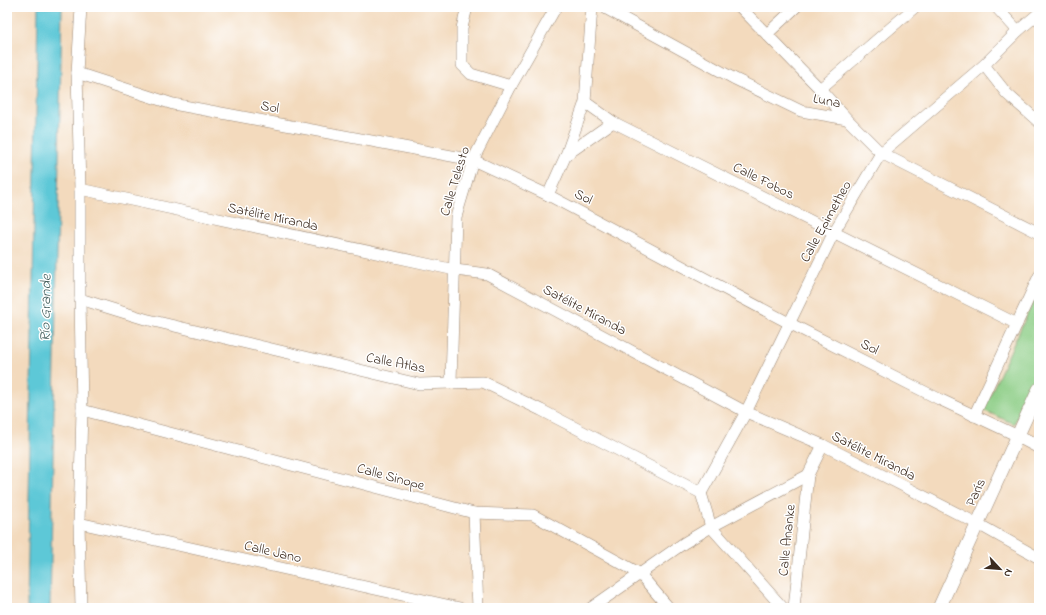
<svg xmlns="http://www.w3.org/2000/svg" width="1046" height="615" font-family="'Indie Flower',sans-serif">
	<style>
		.green { fill: #8ccd85; stroke: #647c52 }
		.water { fill: #5dc8d7; stroke: #4c797a }
		.lines { fill: none; stroke-linecap: round; stroke-linejoin: round }
		.minor-casing { stroke: #97826e; stroke-width: 12 }
		.tertiary-casing { stroke: #97826e; stroke-width: 14 }
		.minor { stroke: #fff; stroke-width: 11 }
		.tertiary { stroke: #fff; stroke-width: 13 }
		.labels { text-anchor: middle; stroke-width: 3; stroke-linejoin: round; paint-order: stroke }
		.street-label { font-size: 14px; fill: #3b2a1e; stroke: #fff }
		.water-label { font-size: 15px; font-style: italic; fill: #47615f; stroke: #fff }
	</style>
	<rect width="100%" height="100%" fill="#fff"/>
	<filter id="ink" filterUnits="userSpaceOnUse"><feTurbulence type="fractalNoise" baseFrequency=".025" numOctaves="2"/><feDisplacementMap in="SourceGraphic" scale="8" xChannelSelector="R" yChannelSelector="G"/><feConvolveMatrix kernelMatrix="1 2 1 2 8 2 1 2 1" color-interpolation-filters="sRGB"/></filter>
	<filter id="wash" filterUnits="userSpaceOnUse"><feTurbulence type="fractalNoise" baseFrequency=".012" numOctaves="4" result="noise"/><feDisplacementMap in="SourceGraphic" scale="16" xChannelSelector="R" yChannelSelector="G"/><feGaussianBlur stdDeviation="0.9" result="paint"/><feColorMatrix in="noise" values="0 0 0 0 0 0 0 0 0 0 0 0 0 0 0 0 0 1.4 0 .05"/><feComposite in="paint" operator="in"/></filter>
	<g filter="url(#wash)">
		<rect width="100%" height="100%" fill="#f3dabd"/>
		<path class="green" d="M1039,289V369L1014,424L983,410Z"/>
		<path class="water" d="M38,7H62L50,608H27Z"/>
	</g>
	<g filter="url(#ink)">
		<g class="lines">
			<g class="minor-casing">
				<g id="minor">
					<path d="M81,7L77,73L80,189V299L82,410L79,523L81,608"/>
					<path d="M467,7L462,28V65L471,74L511,86"/>
					<path d="M603,7L733,78L801,111L847,119L881,153L1039,233"/>
					<path d="M740,7L820,89L847,119"/>
					<path d="M996,7L1018,31"/>
					<path d="M767,34L796,7"/>
					<path d="M984,65L1007,94L1039,122"/>
					<path d="M77,73L173,104L473,160L548,195L789,323L939,399L1018,436"/>
					<path d="M820,89L915,7"/>
					<path d="M585,102L613,122L1017,324"/>
					<path d="M566,155L613,122"/>
					<path d="M80,189L455,270L487,274L746,412L823,445L978,524L1039,558"/>
					<path d="M548,195L566,155L585,102L592,7"/>
					<path d="M80,299L145,319L419,384L483,382L541,410L701,493L711,527L783,608"/>
					<path d="M451,382L456,217L473,160L511,86L556,7"/>
					<path d="M82,410L474,513L533,515L639,573L669,608"/>
					<path d="M974,416L1039,276"/>
					<path d="M701,493L746,412L834,232L881,153L984,65L1018,31L1039,13"/>
					<path d="M474,513L478,608"/>
					<path d="M79,523L460,608"/>
					<path d="M591,608L684,543L711,527L808,475L823,445"/>
					<path d="M794,608L808,475"/>
				</g>
			</g>
			<g class="tertiary-casing">
				<g id="tertiary">
					<path d="M1018,436L1039,447"/>
					<path d="M939,608L1039,389"/>
				</g>
			</g>
			<use href="#minor" class="minor"/>
			<use href="#tertiary" class="tertiary"/>
		</g>
	</g>
	<g class="labels">
		<g class="street-label">
			<text transform="translate(827 100) rotate(11)" y="5">Luna</text>
			<text transform="translate(270 106) rotate(11)" y="5">Sol</text>
			<text transform="translate(764 180) rotate(26)" y="5">Calle Fobos</text>
			<text transform="translate(454 181) rotate(-73)" y="5">Calle Telesto</text>
			<text transform="translate(584 196) rotate(28)" y="5">Sol</text>
			<text transform="translate(273 216) rotate(12)" y="5">Satélite Miranda</text>
			<text transform="translate(825 221) rotate(-61)" y="5">Calle Epimetheo</text>
			<text transform="translate(585 309) rotate(28)" y="5">Satélite Miranda</text>
			<text transform="translate(870 346) rotate(27)" y="5">Sol</text>
			<text transform="translate(396 362) rotate(11)" y="5">Calle Atlas</text>
			<text transform="translate(874 455) rotate(27)" y="5">Satélite Miranda</text>
			<text transform="translate(391 476) rotate(15)" y="5">Calle Sinope</text>
			<text transform="translate(975 492) rotate(-65)" y="5">París</text>
			<text transform="translate(786 540) rotate(-84)" y="5">Calle Ananke</text>
			<text transform="translate(273 551) rotate(13)" y="5">Calle Jano</text>
		</g>
		<g class="water-label">
			<text transform="translate(45 308) rotate(-89)" y="5">Río Grande</text>
		</g>
	</g>
	<rect width="1046" height="615" fill="none" stroke="#fff" stroke-width="24"/>
	<g transform="translate(1000 569) rotate(116)" stroke="#ffffff" stroke-width="3" paint-order="stroke">
	<path d="M0-3L7 15L0 10L-7 15Z" fill="#3b2a1e"/>
	<text y="-6" font-size="11" font-weight="bold" text-anchor="middle" fill="#3b2a1e">N</text>
	</g>
</svg>
